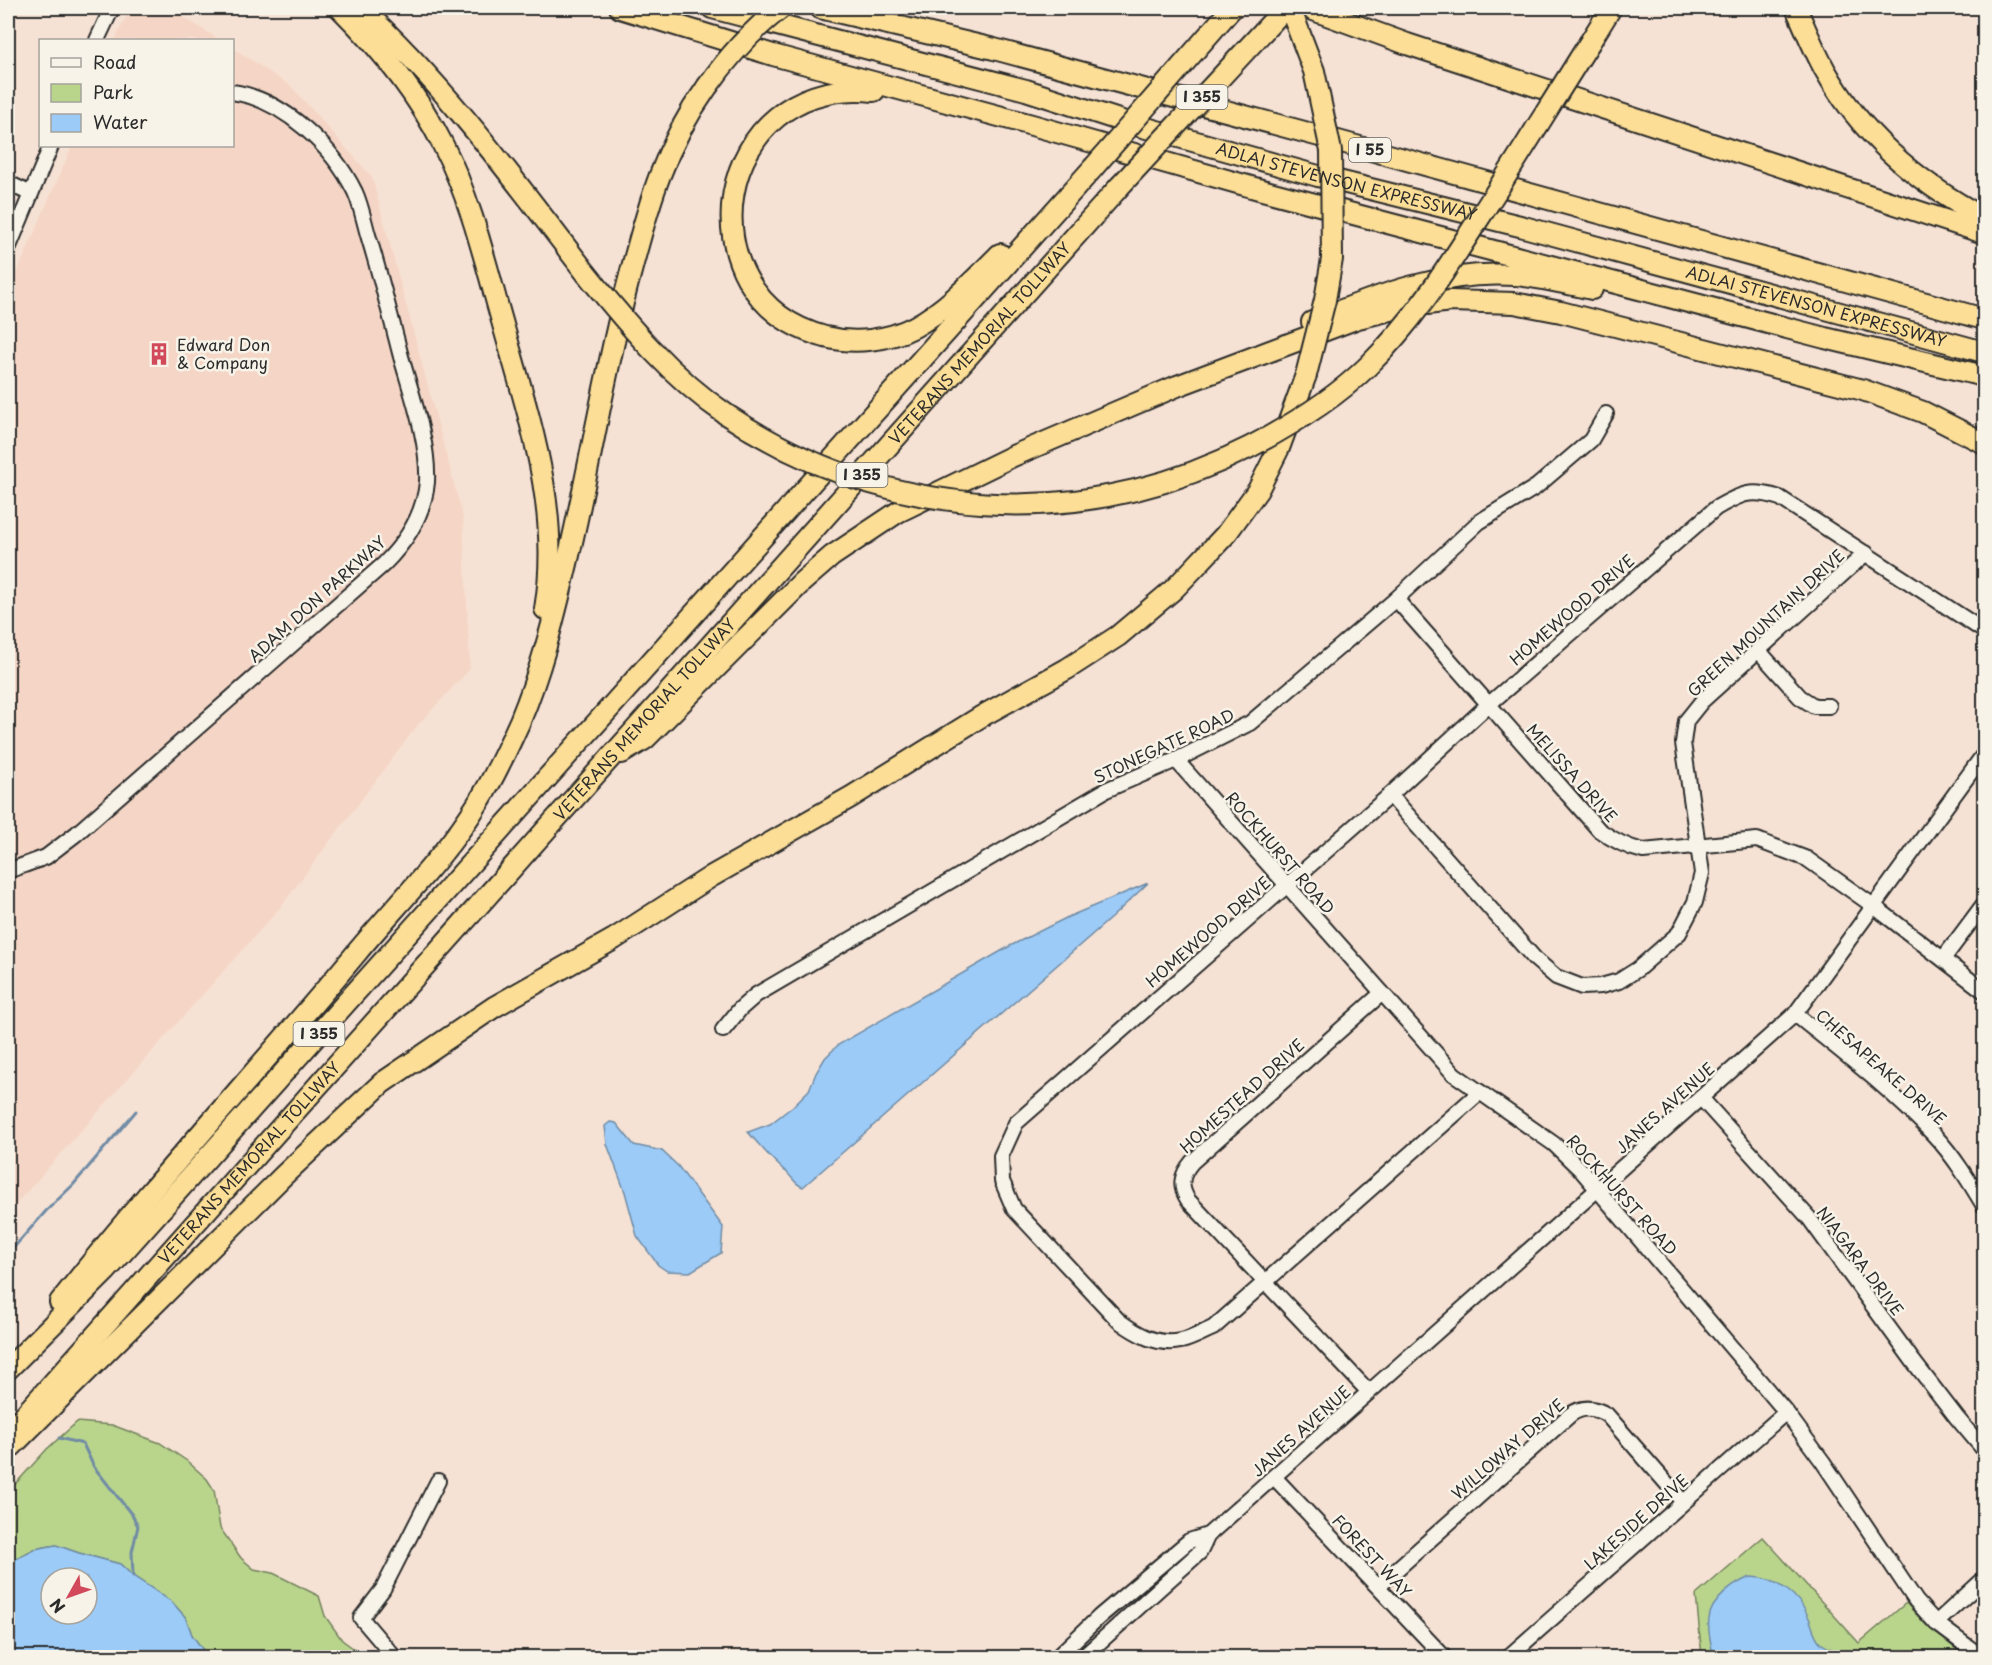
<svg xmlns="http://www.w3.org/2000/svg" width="1992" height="1665" font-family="'Playpen Sans',sans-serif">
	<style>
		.built { fill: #f5d6c6 }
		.green { fill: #b9d58c; stroke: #72805c; stroke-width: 1.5 }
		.water { fill: #9ccbf7; stroke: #6f8ba5; stroke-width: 1.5; fill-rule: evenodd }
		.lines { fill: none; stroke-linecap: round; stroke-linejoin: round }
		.stream { stroke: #6f8ba5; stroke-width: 3 }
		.minor-casing { stroke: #2b2b2b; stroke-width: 18 }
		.highway-casing { stroke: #2b2b2b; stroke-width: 24 }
		.minor { stroke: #f7f3e8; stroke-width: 14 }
		.highway { stroke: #fcde96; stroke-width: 20 }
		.highway-bridge-casing { stroke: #2b2b2b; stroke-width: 24; stroke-linecap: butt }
		.highway-bridge { stroke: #fcde96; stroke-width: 20 }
		.labels { text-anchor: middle; stroke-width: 5; stroke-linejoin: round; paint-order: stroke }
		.shield { fill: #f7f3e8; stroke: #686764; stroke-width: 1.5 }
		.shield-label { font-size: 15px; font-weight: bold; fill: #2b2b2b }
		.street-label { font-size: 16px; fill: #2b2b2b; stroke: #f7f3e8 }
		.poi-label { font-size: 16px; fill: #2b2b2b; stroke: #f7f3e8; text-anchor: start }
	</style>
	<rect width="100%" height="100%" fill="#f6e2d4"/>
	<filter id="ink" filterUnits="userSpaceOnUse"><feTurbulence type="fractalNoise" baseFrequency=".0167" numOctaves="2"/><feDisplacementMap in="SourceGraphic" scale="12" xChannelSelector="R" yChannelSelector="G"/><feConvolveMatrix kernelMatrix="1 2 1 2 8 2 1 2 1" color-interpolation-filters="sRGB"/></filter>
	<g filter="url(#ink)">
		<g class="built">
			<path d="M130,8H169L220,40H115Z"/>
			<path d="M233,48L291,86L372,177L463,517L470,669L417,726L279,909L8,1213V293L72,146H232Z"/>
		</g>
		<g class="green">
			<path d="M77,1422L112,1425L160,1443L187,1461L207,1479L214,1490L220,1528L241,1558L254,1569L273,1573L319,1596L325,1616L342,1640L365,1657H208L192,1635L186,1618L172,1602L133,1576L120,1564L79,1553L56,1545L34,1549L8,1563V1492L47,1449Z"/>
			<path d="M1763,1537L1859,1643L1906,1603L1926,1625L1966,1657H1702L1696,1595Z"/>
		</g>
		<g class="water">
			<path d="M1148,883L1111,918L803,1187C794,1184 792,1176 785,1171C771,1159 760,1146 748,1132L770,1124L792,1107L809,1090L816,1073L825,1058L838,1045L1010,946L1068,917Z"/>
			<path d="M610,1122L616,1123L634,1145L662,1151L678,1166L723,1227L721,1253L690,1272L667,1271L658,1265L637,1236L625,1192L607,1144L605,1126Z"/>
			<path d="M56,1545L79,1553L120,1564L133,1576L172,1602L186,1618L192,1635L208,1657H8V1563L35,1549ZM51,1578H87V1614H51Z"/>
			<path d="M1751,1577C1778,1578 1799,1595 1809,1618C1813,1627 1814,1637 1821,1643C1836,1655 1857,1653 1875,1657H1713C1712,1645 1707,1632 1709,1619C1710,1601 1735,1582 1751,1577Z"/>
		</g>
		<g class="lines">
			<g class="stream">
				<path d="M8,1254L46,1211L73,1185L136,1111"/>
				<path d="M59,1438L83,1444L94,1467L132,1515L138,1526L132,1552L133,1576"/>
			</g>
			<g class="minor-casing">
				<g id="minor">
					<path d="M97,40L112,8"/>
					<path d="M8,183L29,193"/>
					<path d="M8,249L51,146"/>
					<path d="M1396,599L1599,830C1613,840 1626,847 1643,851L1757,840L1807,859L1875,907L1984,991"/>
					<path d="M1758,650L1800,697L1814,706H1829"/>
					<path d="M1176,760L1454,1074L1554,1144L1581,1170L1786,1412L1823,1462L1916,1601L1936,1623L1983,1658"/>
					<path d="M1390,795L1535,959L1556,977L1582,987L1601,986L1619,981L1638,969L1679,933L1695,902L1702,873L1683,743L1686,721L1702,701L1866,553"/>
					<path d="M8,871L46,857L76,834L384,564C406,542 424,515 427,482C429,441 411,393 400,353C390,314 380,274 368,235C364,221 361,205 355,192C333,147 283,99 232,92"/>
					<path d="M1943,959L1984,904"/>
					<path d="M1795,1014C1842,1052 1892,1090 1934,1135C1954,1156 1969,1181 1984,1206"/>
					<path d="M723,1030L740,1009L756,995L1106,790L1176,760L1250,723L1396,599L1479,522L1536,487L1591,440L1606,414"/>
					<path d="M1480,1092L1213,1328C1203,1332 1192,1339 1181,1341C1157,1346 1137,1334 1119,1321L1014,1209L1002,1181L1001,1156L1016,1123L1390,795L1488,705L1716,508C1742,493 1751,489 1780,498L1984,631"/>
					<path d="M1701,1098L1809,1218L1913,1361L1957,1418L1984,1450"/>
					<path d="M1369,1392L1188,1200C1179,1186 1181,1175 1192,1162L1382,993"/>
					<path d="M1274,1477L1445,1658"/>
					<path d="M1378,1586L1570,1415C1582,1406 1594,1407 1607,1415L1683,1502"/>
					<path d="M1936,1623L1984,1579"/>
					<path d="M395,1658L361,1618L383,1589L438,1481"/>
					<path d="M1056,1658L1099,1617L1189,1541L1208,1535"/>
					<path d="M1082,1658L1200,1552L1208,1535L1795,1014L1984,754"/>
					<path d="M1507,1658L1786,1412"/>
				</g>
			</g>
			<g class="highway-casing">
				<g id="highway">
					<path d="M340,8C380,48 417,93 443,145C471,200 485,261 502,321C528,415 562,510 545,609"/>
					<path d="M361,8C446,86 515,181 586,273"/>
					<path d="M620,8L773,55L1032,125L1262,190L1825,338L1984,376"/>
					<path id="s1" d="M712,8L1026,90L1125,122L1318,176L1524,227L1984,352"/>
					<path d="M820,8L994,49L1338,141L1984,319"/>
					<path d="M1308,8L1407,44L1984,233"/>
					<path d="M1796,8C1805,28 1814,50 1825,70C1862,136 1918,183 1984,218"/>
					<path d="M1590,42L1611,8"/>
					<path d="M874,91C712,74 678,298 825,337C854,344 887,341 914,327C947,309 974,280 1000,254"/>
					<path d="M1312,322C1378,295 1443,270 1515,275C1541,277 1567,284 1592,289"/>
					<path d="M622,753L645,739L802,582L832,556L898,512L1013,456L1177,386L1358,318L1403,307L1451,301L1514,303L1561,312L1863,390L1923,412L1984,443"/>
					<path d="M60,1302C155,1181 260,1069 358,951C398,903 445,857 478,803C495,777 507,749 520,721C540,673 553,623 565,572C589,474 604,373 630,275C649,203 663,149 707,87"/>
					<path d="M8,1369L106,1271L1093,168"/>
					<path id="s2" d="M11,1430L1120,186"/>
					<path d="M8,1450L284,1175L382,1083L494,1007L614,939L712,876L851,797L982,716L1067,669L1118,636L1174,589L1196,566L1226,534L1258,490L1279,448L1306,375"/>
				</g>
			</g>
			<use href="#minor" class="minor"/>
			<use href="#highway" class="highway"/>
			<g class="highway-bridge-casing">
				<g id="highway-bridge">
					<path d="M1290,8L1314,71L1331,151L1332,259L1325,300L1306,375"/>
					<path d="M707,87C728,57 752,30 781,8"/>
					<path d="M1093,168L1232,8"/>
					<path d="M1120,186L1285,8"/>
					<path d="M586,273C628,325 671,377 727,415C887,521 1079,534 1250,447C1292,425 1333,400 1367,367C1411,324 1443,275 1476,223C1515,163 1552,102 1590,42"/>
				</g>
			</g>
			<use href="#highway-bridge" class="highway-bridge"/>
		</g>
	</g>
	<defs>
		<g id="building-bare" transform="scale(1.8)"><path d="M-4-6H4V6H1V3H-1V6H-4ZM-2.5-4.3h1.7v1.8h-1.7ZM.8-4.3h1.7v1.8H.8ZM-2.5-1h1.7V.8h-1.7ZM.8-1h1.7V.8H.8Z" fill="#d1495b" stroke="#f7f3e8" stroke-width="2.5" paint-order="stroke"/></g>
	</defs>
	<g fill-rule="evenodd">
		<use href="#building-bare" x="159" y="354"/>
	</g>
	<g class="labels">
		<g class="shield">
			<rect x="1176.5" y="85" width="51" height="24" rx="4.5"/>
			<rect x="1349" y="138" width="42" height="24" rx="4.5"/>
			<rect x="836.5" y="463" width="51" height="24" rx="4.5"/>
			<rect x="293.5" y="1022" width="51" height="24" rx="4.5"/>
		</g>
		<g class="shield-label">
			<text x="1202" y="102">I 355</text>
			<text x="1370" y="155">I 55</text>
			<text x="862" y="480">I 355</text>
			<text x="319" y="1039">I 355</text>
		</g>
		<g class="street-label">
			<text dy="6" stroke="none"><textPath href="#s1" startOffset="658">ADLAI STEVENSON EXPRESSWAY</textPath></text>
			<text dy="6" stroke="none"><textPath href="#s1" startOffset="1144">ADLAI STEVENSON EXPRESSWAY</textPath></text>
			<text dy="6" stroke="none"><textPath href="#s2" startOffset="1456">VETERANS MEMORIAL TOLLWAY</textPath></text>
			<text transform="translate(317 599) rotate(-42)" y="6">ADAM DON PARKWAY</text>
			<text transform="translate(1572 610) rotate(-41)" y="6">HOMEWOOD DRIVE</text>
			<text transform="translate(1766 623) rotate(-43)" y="6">GREEN MOUNTAIN DRIVE</text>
			<text dy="6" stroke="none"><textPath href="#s2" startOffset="952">VETERANS MEMORIAL TOLLWAY</textPath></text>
			<text transform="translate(1164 746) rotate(-25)" y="6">STONEGATE ROAD</text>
			<text transform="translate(1572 773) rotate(48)" y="6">MELISSA DRIVE</text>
			<text transform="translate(1280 853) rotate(49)" y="6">ROCKHURST ROAD</text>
			<text transform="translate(1208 932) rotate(-41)" y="6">HOMEWOOD DRIVE</text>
			<text transform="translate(1881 1067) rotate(41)" y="6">CHESAPEAKE DRIVE</text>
			<text transform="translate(1242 1096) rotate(-42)" y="6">HOMESTEAD DRIVE</text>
			<text transform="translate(1665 1108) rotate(-42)" y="6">JANES AVENUE</text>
			<text dy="6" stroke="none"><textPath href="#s2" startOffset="358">VETERANS MEMORIAL TOLLWAY</textPath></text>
			<text transform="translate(1622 1195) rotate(48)" y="6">ROCKHURST ROAD</text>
			<text transform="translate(1860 1261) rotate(53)" y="6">NIAGARA DRIVE</text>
			<text transform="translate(1301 1431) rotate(-42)" y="6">JANES AVENUE</text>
			<text transform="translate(1508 1449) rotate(-41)" y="6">WILLOWAY DRIVE</text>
			<text transform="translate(1636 1522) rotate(-42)" y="6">LAKESIDE DRIVE</text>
			<text transform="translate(1372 1556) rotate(47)" y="6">FOREST WAY</text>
		</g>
		<g class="poi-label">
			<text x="177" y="351">Edward Don<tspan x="177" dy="18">&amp; Company</tspan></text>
		</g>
	</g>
	<rect width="1992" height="1665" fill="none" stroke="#f7f3e8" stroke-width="30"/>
	<rect x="15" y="15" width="1962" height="1635" fill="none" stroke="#2b2b2b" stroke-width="2" filter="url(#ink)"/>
	<rect x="39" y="39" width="195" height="108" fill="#f7f3e8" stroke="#a5a39c" stroke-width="1.5"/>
	<rect x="51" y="58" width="30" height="9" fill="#f7f3e8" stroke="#a5a39c" stroke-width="1.5"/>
	<text x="93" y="69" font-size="18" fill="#2b2b2b">Road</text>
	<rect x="51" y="84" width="30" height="18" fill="#b9d58c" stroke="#a5a39c" stroke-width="1.5"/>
	<text x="93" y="99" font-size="18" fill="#2b2b2b">Park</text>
	<rect x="51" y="114" width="30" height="18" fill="#9ccbf7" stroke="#a5a39c" stroke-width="1.5"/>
	<text x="93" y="129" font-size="18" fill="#2b2b2b">Water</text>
	<g transform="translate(69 1596) rotate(230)"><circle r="28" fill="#f7f3e8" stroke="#a5a39c" stroke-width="1.5"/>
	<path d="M0-4.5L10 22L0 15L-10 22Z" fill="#d1495b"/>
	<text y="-9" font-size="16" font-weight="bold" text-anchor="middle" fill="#2b2b2b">N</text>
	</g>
</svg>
